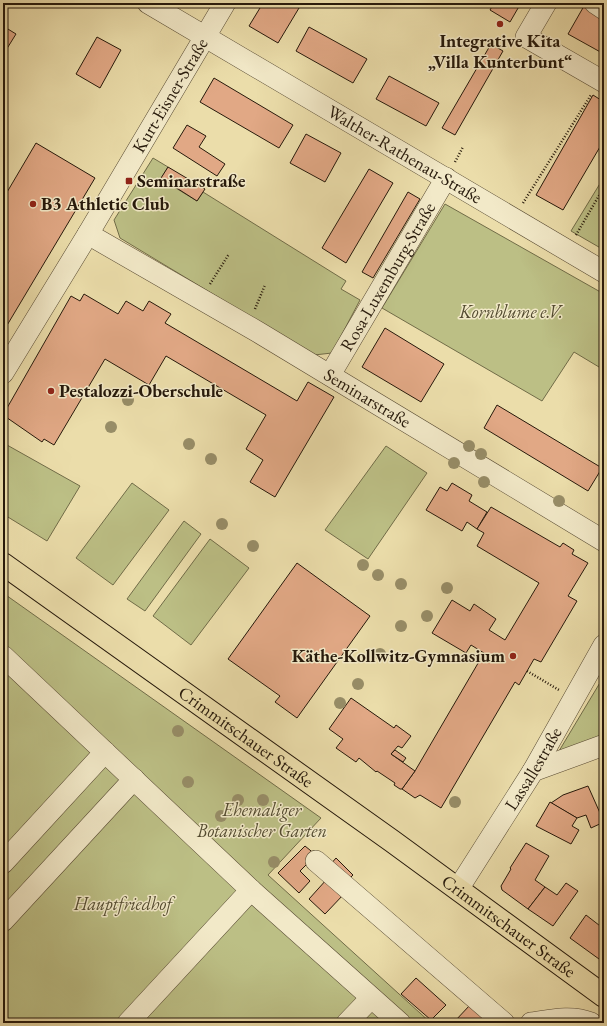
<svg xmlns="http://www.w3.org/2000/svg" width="607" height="1026" font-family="'EB Garamond',serif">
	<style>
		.green { fill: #bcbf85; stroke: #716c48 }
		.building { fill: #e1a885; stroke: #26190b }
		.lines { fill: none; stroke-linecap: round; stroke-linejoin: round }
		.minor-casing { stroke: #574a33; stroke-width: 22 }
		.major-casing { stroke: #26190b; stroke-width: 24 }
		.path { stroke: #26190b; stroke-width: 2.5; stroke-dasharray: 1 2; stroke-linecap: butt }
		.minor { stroke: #f2e9c8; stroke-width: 21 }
		.major { stroke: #ebddaa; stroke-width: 22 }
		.tree { fill: #978d67 }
		.poi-dot { fill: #8f2418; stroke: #f2e9c8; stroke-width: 1.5 }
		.labels { text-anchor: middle; stroke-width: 3; stroke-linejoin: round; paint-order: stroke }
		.poi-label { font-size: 18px; font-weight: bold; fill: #26190b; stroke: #f2e9c8; text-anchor: start }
		.street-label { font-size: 18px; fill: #26190b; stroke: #f2e9c8 }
		.park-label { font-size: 18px; font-style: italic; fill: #534b30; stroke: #f2e9c8 }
	</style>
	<rect width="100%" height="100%" fill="#ebddaa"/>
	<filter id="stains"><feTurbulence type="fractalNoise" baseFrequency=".005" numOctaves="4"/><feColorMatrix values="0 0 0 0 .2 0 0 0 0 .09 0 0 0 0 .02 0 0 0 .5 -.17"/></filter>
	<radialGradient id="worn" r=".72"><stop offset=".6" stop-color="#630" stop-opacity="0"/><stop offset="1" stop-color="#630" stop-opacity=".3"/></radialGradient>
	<g class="green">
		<path d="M153,158L168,167L161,179L197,201L203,192L346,281L341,289L360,300L332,353L314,355L120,238L114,220Z"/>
		<path d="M604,177V250L571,231Z"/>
		<path d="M445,204L604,294V370L574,352L542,401L382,308Z"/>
		<path d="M7,445L80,486L47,541L3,514V451Z"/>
		<path d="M386,446L427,473L368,559L325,530Z"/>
		<path d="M132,483L169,510L113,585L76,558Z"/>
		<path d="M184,521L201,534L145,611L127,599Z"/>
		<path d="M210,539L249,568L191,645L153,616Z"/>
		<path d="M3,593L321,818L268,875L431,1023H3Z"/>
		<path d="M604,676V736L556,756Z"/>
	</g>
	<g class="building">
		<path d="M263,3H302L278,43L249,26Z"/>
		<path d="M494,3H521L510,22L490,10Z"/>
		<path d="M584,6L604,18V54L568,34Z"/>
		<path d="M3,26L16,34L3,55Z"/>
		<path d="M309,27L367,59L353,83L296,51Z"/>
		<path d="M97,37L121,50L100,88L76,74Z"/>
		<path d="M491,44L503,51L455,135L442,128Z"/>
		<path d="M389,76L439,103L426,126L376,99Z"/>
		<path d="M214,78L293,125L279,148L200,102Z"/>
		<path d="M593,95L604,102V140L563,210L536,195Z"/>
		<path d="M187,125L206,136L199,147L225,164L217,176L173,148Z"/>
		<path d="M306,134L341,153L325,182L290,163Z"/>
		<path d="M36,143L95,178L3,332V199Z"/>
		<path d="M168,167L205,189L197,201L161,178Z"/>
		<path d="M369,169L393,183L346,263L322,248Z"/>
		<path d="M408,192L420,199L373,278L362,272Z"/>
		<path d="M84,294L118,314L126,301L143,311L149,301L171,314L165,323L297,401L308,382L334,397L275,497L250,482L263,460L246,449L266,415L166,356L149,385L105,359L54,445L44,439L42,442L3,415L71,296L80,301Z"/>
		<path d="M385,328L444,364L421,402L362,367Z"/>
		<path d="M497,405L602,468L588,491L484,428Z"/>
		<path d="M452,483L472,495L469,501L487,512L477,529L467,522L462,531L426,510L440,487L447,491Z"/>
		<path d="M491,507L560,547L563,543L574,550L572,554L588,563L568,596L577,601L541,662L534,659L519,685L515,682L441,808L420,795L415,798L402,789L415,771L484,653L471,645L466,653L432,633L452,600L470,611L474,604L496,619L489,630L505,640L539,583L477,546L484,533L477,529Z"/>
		<path d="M297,563L370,616L297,718L275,702L280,696L228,659Z"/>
		<path d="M351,698L394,728L396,725L411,736L402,748L398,746L391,754L415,771L402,789H400L394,785L395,783L377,771L376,772L359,758L356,762L336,748L343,739L329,729Z"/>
		<path d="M395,750L406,758L403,762L391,754Z"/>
		<path d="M588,786L604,822L591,828L586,815L577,818L551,803L563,795Z"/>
		<path d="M550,802L577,818L572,826L579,830L571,844L536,826Z"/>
		<path d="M526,843L549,856L535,880L545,887L528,909L502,890L501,886L511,869L510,868Z"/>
		<path d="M305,846L316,855L300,871L310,881L299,893L278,873Z"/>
		<path d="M336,858L353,875L346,882L330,865Z"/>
		<path d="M327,879L344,894L325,914L309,899Z"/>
		<path d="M566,883L578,891L553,926L528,909L545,887L557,895Z"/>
		<path d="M586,915L604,929V952L599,959L570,938Z"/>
		<path d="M604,952V963L599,959Z"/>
		<path d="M416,978L446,1005L431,1020L401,994Z"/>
		<path d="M470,1005L489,1023H457L455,1021Z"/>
	</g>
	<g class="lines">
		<g class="minor-casing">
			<g id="minor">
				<path id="s1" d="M148,3L604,272"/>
				<path d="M546,3L526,37L604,82"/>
				<path d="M595,3L604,9"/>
				<path id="s2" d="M88,234L258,332L604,541"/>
				<path id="s3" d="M3,373L88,234L225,3"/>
				<path id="s4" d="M330,375L446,178"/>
				<path d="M3,656L251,890L400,1023"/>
				<path d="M533,771L604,745"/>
				<path d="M316,861L504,1023"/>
				<path d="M3,863L105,752"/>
				<path id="s5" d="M458,889L533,771L604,645"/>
				<path d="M3,921L134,779"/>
				<path d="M128,1023L251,890"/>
				<path d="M347,1023L371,998"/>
				<path d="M531,1023C551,1020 572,1015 591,1023"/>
			</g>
		</g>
		<g class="major-casing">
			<g id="major">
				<path id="s6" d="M3,564L392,841L604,996"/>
			</g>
		</g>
		<g class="path">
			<path d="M455,162L463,147"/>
			<path d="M523,203L591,95"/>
			<path d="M576,235L604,187"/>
			<path d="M210,284L229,254"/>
			<path d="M255,309L265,285"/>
			<path d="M527,671L559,690"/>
		</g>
		<use href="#minor" class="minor"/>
		<use href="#major" class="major"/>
	</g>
	<g class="tree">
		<circle cx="128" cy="400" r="6"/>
		<circle cx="111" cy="427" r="6"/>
		<circle cx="189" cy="444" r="6"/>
		<circle cx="469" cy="446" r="6"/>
		<circle cx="481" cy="454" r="6"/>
		<circle cx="211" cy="459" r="6"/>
		<circle cx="454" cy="463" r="6"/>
		<circle cx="484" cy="482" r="6"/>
		<circle cx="559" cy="501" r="6"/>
		<circle cx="222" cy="524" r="6"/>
		<circle cx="253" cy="546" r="6"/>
		<circle cx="363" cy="565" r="6"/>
		<circle cx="378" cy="575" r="6"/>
		<circle cx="401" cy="584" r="6"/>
		<circle cx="447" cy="588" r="6"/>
		<circle cx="427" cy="616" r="6"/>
		<circle cx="401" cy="626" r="6"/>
		<circle cx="380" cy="654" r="6"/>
		<circle cx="358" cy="684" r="6"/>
		<circle cx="340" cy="703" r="6"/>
		<circle cx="178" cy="731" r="6"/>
		<circle cx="188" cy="782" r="6"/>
		<circle cx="238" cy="800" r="6"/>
		<circle cx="263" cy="800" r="6"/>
		<circle cx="455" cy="802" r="6"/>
		<circle cx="221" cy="816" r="6"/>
		<circle cx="274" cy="862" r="6"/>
	</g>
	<g class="poi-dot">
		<circle cx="500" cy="24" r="4"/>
		<rect x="125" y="177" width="8" height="8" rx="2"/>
		<circle cx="33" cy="204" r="4"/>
		<circle cx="51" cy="391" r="4"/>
		<circle cx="513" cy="656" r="4"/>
	</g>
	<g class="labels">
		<g class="poi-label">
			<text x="500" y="47" text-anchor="middle">Integrative Kita<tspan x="500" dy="21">„Villa Kunterbunt“</tspan></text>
			<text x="137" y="187">Seminarstraße</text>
			<text x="41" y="210">B3 Athletic Club</text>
			<text x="59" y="397">Pestalozzi-Oberschule</text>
			<text x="505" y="662" text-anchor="end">Käthe-Kollwitz-Gymnasium</text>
		</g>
		<g class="street-label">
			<text dy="6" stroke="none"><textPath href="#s3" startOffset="324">Kurt-Eisner-Straße</textPath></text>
			<text dy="6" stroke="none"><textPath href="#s1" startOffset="298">Walther-Rathenau-Straße</textPath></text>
			<text dy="6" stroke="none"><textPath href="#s4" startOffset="114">Rosa-Luxemburg-Straße</textPath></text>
			<text dy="6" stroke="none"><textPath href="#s2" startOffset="324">Seminarstraße</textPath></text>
			<text dy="6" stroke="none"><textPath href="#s6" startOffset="298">Crimmitschauer Straße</textPath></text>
			<text dy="6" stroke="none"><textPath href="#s5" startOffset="142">Lassallestraße</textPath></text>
			<text dy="6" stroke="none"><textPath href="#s6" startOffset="622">Crimmitschauer Straße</textPath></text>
		</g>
		<g class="park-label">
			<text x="511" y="318">Kornblume e.V.</text>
			<text x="262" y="816">Ehemaliger<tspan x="262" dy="21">Botanischer Garten</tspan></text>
			<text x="123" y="910">Hauptfriedhof</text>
		</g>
	</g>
	<rect width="607" height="1026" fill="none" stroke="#ebddaa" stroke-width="16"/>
	<rect x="4" y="4" width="599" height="1018" fill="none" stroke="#26190b" stroke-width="2"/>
	<rect x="8" y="8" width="591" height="1010" fill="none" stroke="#26190b"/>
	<rect width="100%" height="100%" filter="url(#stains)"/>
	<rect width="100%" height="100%" fill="url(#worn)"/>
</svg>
